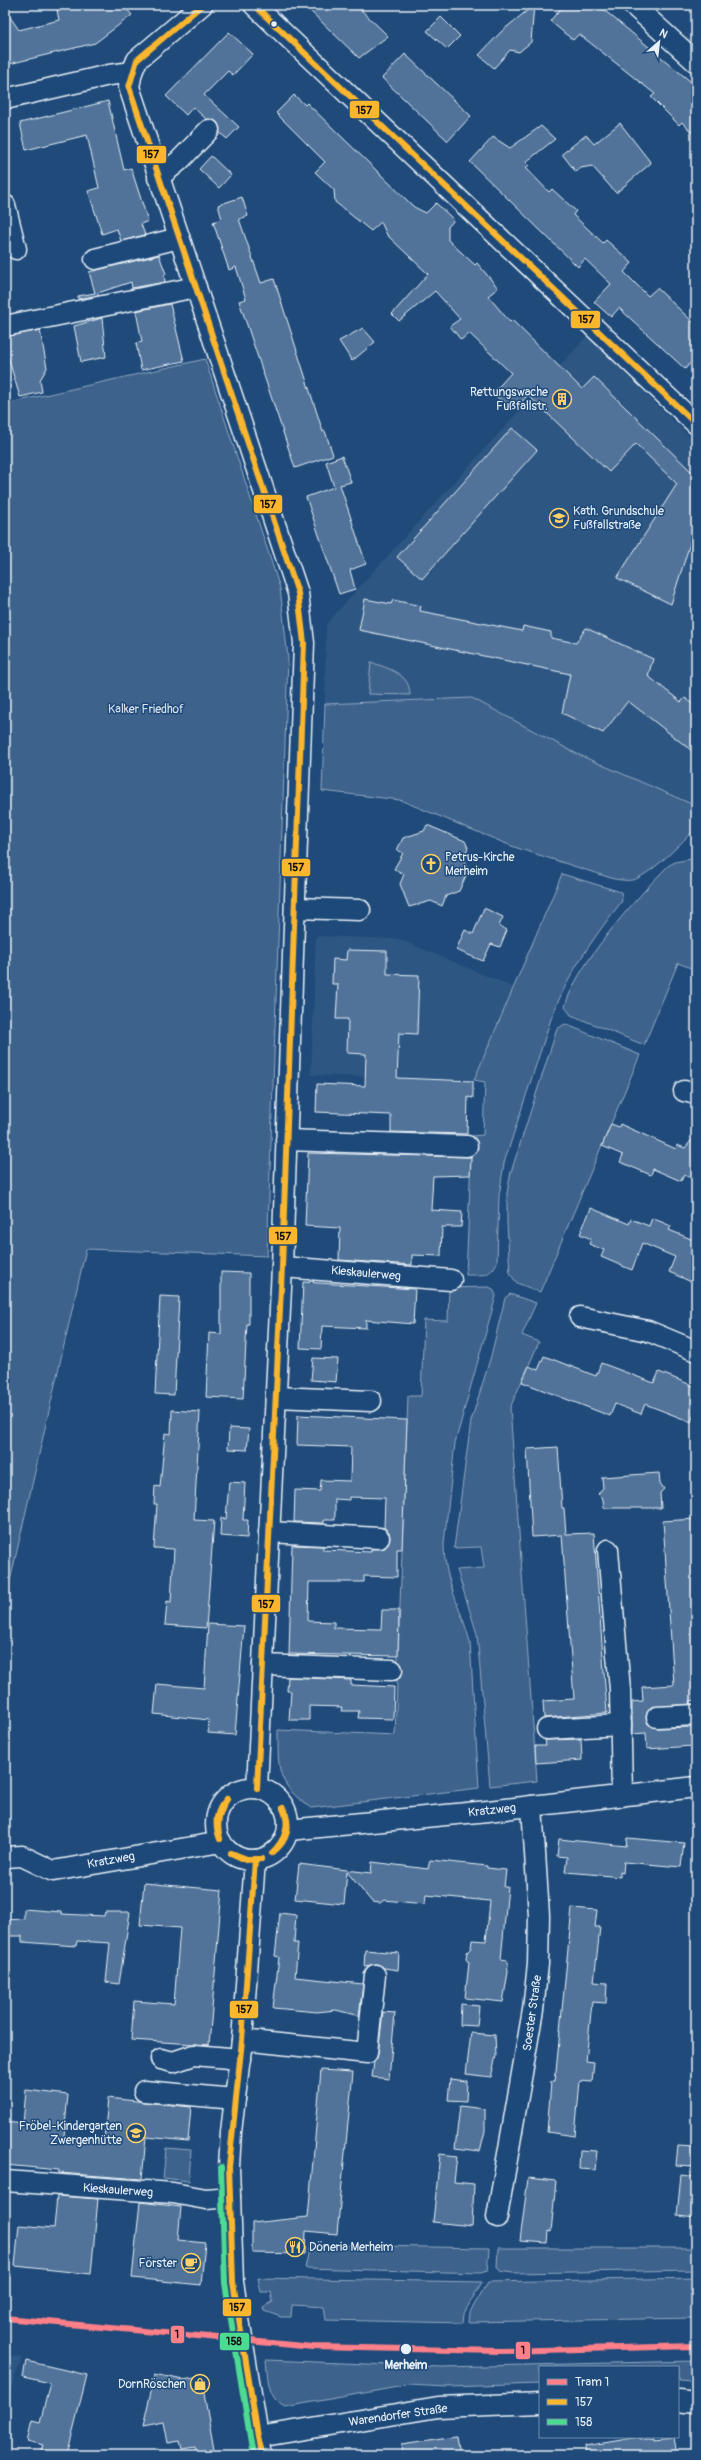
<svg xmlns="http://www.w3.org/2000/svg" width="701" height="2460" font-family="Pangolin,sans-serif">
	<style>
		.built { fill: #2e5683 }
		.green { fill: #3c628c; stroke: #92aac2 }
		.building { fill: #517399; stroke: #e8f1f8 }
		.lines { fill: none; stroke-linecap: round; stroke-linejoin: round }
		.minor-casing { stroke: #e8f1f8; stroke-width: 23 }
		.minor { stroke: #1f4a7a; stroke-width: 20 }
		.bus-1-casing { stroke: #1f4a7a; stroke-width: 9 }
		.bus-2-casing { stroke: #1f4a7a; stroke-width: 9 }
		.bus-1 { stroke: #fab62d; stroke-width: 6 }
		.bus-2 { stroke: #4ddb92; stroke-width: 6 }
		.tram-1-casing { stroke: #1f4a7a; stroke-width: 9 }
		.tram-1 { stroke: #ff8089; stroke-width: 6 }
		.bus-dot { fill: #e8f1f8; stroke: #1f4a7a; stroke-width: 1.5 }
		.labels { text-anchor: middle; stroke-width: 3; stroke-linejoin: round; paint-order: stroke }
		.poi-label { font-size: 12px; fill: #e8f1f8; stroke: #1f4a7a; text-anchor: end }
		.park-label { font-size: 12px; fill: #d7e3ed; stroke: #1f4a7a }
		.street-label { font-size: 12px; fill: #e8f1f8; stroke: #1f4a7a }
		.stop-label { font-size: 12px; font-weight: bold; fill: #e8f1f8; stroke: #1f4a7a }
		.line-badge { stroke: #1f4a7a; stroke-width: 1.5 }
		.pale-badge-label { font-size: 11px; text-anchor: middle; font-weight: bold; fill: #111 }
	</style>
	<rect width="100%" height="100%" fill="#1f4a7a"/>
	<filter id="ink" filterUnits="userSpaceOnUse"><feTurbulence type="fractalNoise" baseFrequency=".025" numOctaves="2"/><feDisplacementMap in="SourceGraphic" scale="8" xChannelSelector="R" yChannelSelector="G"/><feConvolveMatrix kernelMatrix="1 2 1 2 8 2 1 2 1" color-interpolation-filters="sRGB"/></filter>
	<g filter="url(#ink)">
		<g class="built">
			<path d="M587,336L696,443V806L577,754L472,698L325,704L326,624Z"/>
			<path d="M316,936L399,939L513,987L474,1080L311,1075Z"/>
			<path d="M5,2355L22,2357L6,2402L5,2414Z"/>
		</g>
		<g class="green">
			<path d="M205,359L280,588L288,658L267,1256L86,1249L5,1603V404Z"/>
			<path d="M371,662C388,669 410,673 410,695L368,694Z"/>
			<path d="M472,698L577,754L696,806V828C681,843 658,868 638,878C631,882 622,880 614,879L514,847L400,800L322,791L325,704Z"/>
			<path d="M696,858V970L678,963L644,1045L571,1015L565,1007C575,966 638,896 668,866L675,862Z"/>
			<path d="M562,874L621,892L622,901C593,938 567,975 551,1019L504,1163L499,1196L497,1262C491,1277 481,1275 466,1275L472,1136L483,1135L485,1082L474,1080Z"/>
			<path d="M565,1024L640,1055L540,1292L517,1283L510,1274L507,1224V1193L511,1172L557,1029Z"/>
			<path d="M489,1287L493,1289L496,1296L455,1443L444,1544C444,1581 461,1607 470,1642L479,1788L311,1808C276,1784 278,1769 278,1730L395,1735L408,1396H421L424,1320L448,1321L449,1288Z"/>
			<path d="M510,1294L536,1303L522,1335L539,1342L510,1408L537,1781L490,1786L477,1634L457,1570L484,1568L481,1547L454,1548L471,1421L491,1356L505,1298Z"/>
			<path d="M166,2148L191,2150L189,2181L163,2178Z"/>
			<path d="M310,2245L489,2248L487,2271L481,2273L305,2268Z"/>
			<path d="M498,2248H696V2270L513,2273L500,2271L497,2267Z"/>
			<path d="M258,2278L482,2282L464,2313L463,2323L326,2320L324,2307L292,2305L291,2317H281L264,2311L263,2307L273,2302L271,2292H261Z"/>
			<path d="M696,2278V2318L469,2322L470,2312L488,2282Z"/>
			<path d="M266,2360L441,2367L696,2361V2381L678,2380V2367H540V2384L448,2387L409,2385L285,2407C267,2398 268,2378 266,2360Z"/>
		</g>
		<g class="building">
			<path d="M56,5H123L132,15L95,43L5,65V10L19,30L59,20Z"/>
			<path d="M304,5H356L388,36L359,58Z"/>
			<path d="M534,5L531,42L519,52L510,50L494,68L479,55L502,31Z"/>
			<path d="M564,5H598L696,86V137L682,122L679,125L651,97L655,94L579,34L573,40L550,21Z"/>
			<path d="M441,17L460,36L447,49L427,31Z"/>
			<path d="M229,32L253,54L233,75L228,71L204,95L239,127L227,139L220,133L217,122L206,119L193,107L186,115L166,96Z"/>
			<path d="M405,54L471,116L448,141L382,78Z"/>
			<path d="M294,95L305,105L307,103L414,207L426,213L436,203L454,220L448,227V240L475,265L477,263L498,288L488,296L510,322L512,320L582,389L594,377L696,476V524L671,604L617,578L677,484L636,444L609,472L528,395L515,409L492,394L511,373L469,333L461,340L450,326L460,319L435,291L399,321L392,314L428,274L387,235L381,222L371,231L335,202L334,190L315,172L325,162L276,113Z"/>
			<path d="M108,101L124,170L131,168L148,221L141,224L145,235L121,241L117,229L102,234L96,215L88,191L99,188L87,135L26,150L20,123Z"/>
			<path d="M620,123L651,163L616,193L592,166L581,168L576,172L562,154L586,135L594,144Z"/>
			<path d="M541,126L555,139L526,162L529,165L526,168L549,192L552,189L576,211L573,215L603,243L606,240L632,263L624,272L648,296L657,288L696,325V357L685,369L619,308L611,317L594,302L611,284L585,259L578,267L470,162L493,137L510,148Z"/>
			<path d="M211,156L231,175L219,188L199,169Z"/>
			<path d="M242,197L248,216L239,219L261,283L274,279L323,432L325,431L333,455L295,468L239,301L246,299L236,267L229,270L213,222L222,219L218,205Z"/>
			<path d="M159,255L166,274L164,275L165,282L132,288L131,282L98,293V295L78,299V296L95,293L89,272Z"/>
			<path d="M170,304L184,361L141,370L136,343L142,342L136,311Z"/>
			<path d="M102,318L106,357L81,362L74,326Z"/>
			<path d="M363,328L375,342L352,361L339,341Z"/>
			<path d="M40,330L47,368L40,380L42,392L20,397L5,347V337Z"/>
			<path d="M512,428L537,450L422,579L397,557Z"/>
			<path d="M342,456L351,482L340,485L366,564L350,570L355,589L339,594L306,497L334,487L326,462Z"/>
			<path d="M365,599L391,604L393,600L421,606L420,611L522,631L523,626L551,632V638L576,643L586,628L653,659L648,676L681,702L685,698L696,707V754L628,701L603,733L562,713L570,674L359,630Z"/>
			<path d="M427,825L465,841L468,848L463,858L468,871L459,891L446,896L442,906L431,901L409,907L400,884L404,874L394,869L403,853L397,850L403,838L424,831Z"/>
			<path d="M484,908L503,917L499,926L507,930L500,947L491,944L483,961L456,950L465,930L473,934Z"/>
			<path d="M347,950L387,951V974L419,975L417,1034L399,1033L397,1078L473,1081V1098L468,1097L467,1134L391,1132V1115L316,1112L317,1084L365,1086L366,1054L347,1053L348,1019H336L338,984H332L333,959L346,960Z"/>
			<path d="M611,1124L619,1127L620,1124L676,1149L677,1145L685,1148L696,1135V1180L684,1175L681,1181L653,1169L651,1175L620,1162L623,1155L602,1146Z"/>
			<path d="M308,1153L471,1157L470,1175L433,1176L431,1210L462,1212L461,1227H442L441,1256L412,1255V1265L339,1260L340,1228L305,1226Z"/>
			<path d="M591,1208L629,1224L631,1219L649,1226L652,1218L671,1226L669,1230L696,1241V1284L669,1272L675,1257L642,1243L632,1270L601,1257L604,1250L589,1244L591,1239L580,1234Z"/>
			<path d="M221,1272L249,1273V1324H247L243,1399L206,1397L209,1333L221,1334Z"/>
			<path d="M303,1282L415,1289L413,1324L366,1320V1328L322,1326L321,1349L300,1348Z"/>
			<path d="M160,1296L179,1297L174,1395L155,1394Z"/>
			<path d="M544,1356L596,1376L601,1363L654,1383L659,1372L696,1387V1410L691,1422L645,1404L641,1414L615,1404L610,1416L522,1382L529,1366L538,1370Z"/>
			<path d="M313,1358L338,1359L336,1382L311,1380Z"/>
			<path d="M172,1410L200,1412L194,1520L214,1521L206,1628L165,1625L167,1601L171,1602L174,1549L154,1548L157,1504H154L155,1486L160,1487L165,1433L171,1434Z"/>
			<path d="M298,1415L407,1420L402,1549H397V1577L364,1576V1582H309L308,1621L334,1622V1628L381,1629L382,1610H399L398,1656L289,1654L292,1545L323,1546V1550L371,1552V1549L385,1548L390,1538L389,1532L384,1528L385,1498L349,1497V1500L335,1499V1520H324V1523L294,1522L295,1490L320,1491L321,1480L350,1481L351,1447L297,1445Z"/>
			<path d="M229,1428L249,1429L247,1450L228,1449Z"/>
			<path d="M558,1447L562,1508H564L566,1534L594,1533L607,1713L544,1718L543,1701L574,1699L562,1535L532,1537L527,1449Z"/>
			<path d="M659,1473L660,1483L664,1489L660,1493L661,1508H604L603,1499L598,1494L603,1488L602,1477Z"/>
			<path d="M229,1482L245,1483L243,1520H248L247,1538L220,1536L221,1518L226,1519Z"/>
			<path d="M695,1519L696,1700L690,1701L691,1704L651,1707L646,1717L648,1724L657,1728L692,1727L693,1746L647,1749L646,1733L632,1734V1702L643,1701L642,1687L674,1685L663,1521Z"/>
			<path d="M208,1624L244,1626L235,1735L208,1733L209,1720L154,1714L157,1684L204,1688Z"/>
			<path d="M288,1677L351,1680V1685L394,1687L393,1719L358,1718L359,1711H341L342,1707L309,1706V1720H289L291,1691H287Z"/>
			<path d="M581,1739L582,1760L536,1763L535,1746H546L545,1740Z"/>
			<path d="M627,1838L684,1843L681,1867L624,1862L623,1873L620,1872V1877L591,1874L565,1872L567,1857L557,1856L559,1839L626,1846Z"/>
			<path d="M430,1860L487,1866V1868L506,1870L504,1887H508L501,1959L507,1960L508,1972L503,2002L465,1998L469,1963L466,1959L467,1952L471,1948L472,1940L486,1941L490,1901L426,1895L425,1904L384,1900L380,1903L372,1902L347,1872L344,1904L295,1899L299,1864L371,1873L372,1862L428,1869Z"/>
			<path d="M144,1883L222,1890L209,2045L131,2040L134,2001L174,2004L180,1928L140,1925Z"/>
			<path d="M572,1908L597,1910L595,1927H600L594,1982L607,1983L606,2003L592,2002L586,2061L594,2062L592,2082L580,2081L575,2136L547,2132L551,2082H555Z"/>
			<path d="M24,1909L61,1912V1914L104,1916L105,1912H130L119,1984L106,1982L110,1943L77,1941L76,1946L22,1942V1936H5V1920L24,1919Z"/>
			<path d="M280,1913L296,1915L294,1943H298L295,1977L363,1984L359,2016L336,2010L317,2012L273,2008L279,1957L275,1956Z"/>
			<path d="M365,1950L399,1953L398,1970L384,1968L377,1964L364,1966Z"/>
			<path d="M461,2004L479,2006L477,2026L460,2025Z"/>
			<path d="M383,2012L395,2013L389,2079L372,2077L374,2062L378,2054Z"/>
			<path d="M471,2033L495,2035L496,2056L491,2077L466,2074Z"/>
			<path d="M321,2070L353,2072L337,2234L306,2231L305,2254L252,2253V2223L308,2217Z"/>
			<path d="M450,2079L467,2081L466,2101L448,2100Z"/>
			<path d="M26,2090L68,2095L64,2136L104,2140L108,2098L191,2107L188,2141L146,2137L142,2179L59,2173V2170L5,2165V2122L23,2124Z"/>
			<path d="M460,2106L485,2109V2131L480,2151L455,2148Z"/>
			<path d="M678,2146L695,2147L693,2166L676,2165Z"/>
			<path d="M580,2150L597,2151L595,2170L579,2169Z"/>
			<path d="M440,2154L457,2156L454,2182L474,2184L472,2226L433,2222Z"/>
			<path d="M681,2175L696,2177V2218L677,2216Z"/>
			<path d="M528,2178L556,2181L551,2232L548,2231L547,2243L520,2241Z"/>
			<path d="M57,2196L98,2199L91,2274L15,2266L19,2225L54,2228Z"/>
			<path d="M140,2202L181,2207L178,2240L205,2243L201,2285L132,2278Z"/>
			<path d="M26,2361L87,2375L67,2455H40L43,2445L27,2441L32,2421L40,2423L50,2383L23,2377Z"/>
			<path d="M155,2374L183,2380L201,2377L215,2455H197L195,2447L182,2449L180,2441L168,2443L164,2422L143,2426Z"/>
			<path d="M456,2437L459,2455H402L401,2445Z"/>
			<path d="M639,2437L640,2439L655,2437V2439L674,2437L677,2455H587L586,2446Z"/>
		</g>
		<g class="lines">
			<g class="minor-casing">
				<g id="minor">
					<path d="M202,5L137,60L132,72L129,87L298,593L304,643L282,1267L257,1788"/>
					<path d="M254,5L696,424"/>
					<path d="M633,5L696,62"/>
					<path d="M5,99L109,75L132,72"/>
					<path d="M158,178L179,161L209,130"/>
					<path d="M5,205L16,249"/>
					<path d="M95,259L179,238"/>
					<path d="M5,326L196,287"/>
					<path d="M295,908L360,910"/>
					<path d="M684,1091L696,1094"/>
					<path d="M286,1140L467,1146"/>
					<path d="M282,1267L451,1280"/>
					<path d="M580,1317L648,1331L696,1351"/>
					<path d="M276,1397L371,1401"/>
					<path d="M269,1532L379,1538"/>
					<path d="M608,1550L620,1690L622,1796"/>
					<path d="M263,1665L392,1670"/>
					<path d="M657,1717L696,1715"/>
					<path d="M547,1729L621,1725"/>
					<circle cx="252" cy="1824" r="36"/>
					<path d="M288,1830L488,1811L696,1787"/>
					<path d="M5,1857L22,1856L53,1871L221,1842"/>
					<path d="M255,1860L242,2040L231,2132L229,2167L233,2282L261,2455"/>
					<path d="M242,2040L367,2053L375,1975"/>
					<path d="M161,2059L173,2062L194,2055L240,2059"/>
					<path d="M144,2091L235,2099"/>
					<path d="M5,2181L173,2193L206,2199L230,2197"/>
					<path d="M497,2217L533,2010L538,1964L539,1916L532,1806"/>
					<path d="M678,2400L696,2402"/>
					<path d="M258,2437L438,2407L540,2403"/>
				</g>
			</g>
			<use href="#minor" class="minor"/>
			<g class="bus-1-casing">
				<g id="bus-1">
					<path d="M202,5L137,60L129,87L298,593L304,643L282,1267L257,1788"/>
					<path d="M254,5L696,424"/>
					<path d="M220,1839C214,1824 215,1811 227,1799"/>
					<path d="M220,1839C216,1823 219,1813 227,1799"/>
					<path d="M231,1853L247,1859H261"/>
					<path d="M231,1853L246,1860L261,1859"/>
					<path d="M272,1853C285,1840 291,1826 283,1808"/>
					<path d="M272,1853C287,1841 292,1826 283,1808"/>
					<path d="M255,1860L242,2040L229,2167L233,2282L261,2455"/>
				</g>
			</g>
			<g class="bus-2-casing">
				<path id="bus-2" d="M221,2167L225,2283L253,2455"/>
			</g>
			<use href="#bus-1" class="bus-1"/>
			<use href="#bus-2" class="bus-2"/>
			<g class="tram-1-casing">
				<path id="tram-1" d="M5,2318L313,2347L501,2351L696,2346"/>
			</g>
			<use href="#tram-1" class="tram-1"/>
		</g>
	</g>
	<defs>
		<g id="building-ring" transform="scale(1)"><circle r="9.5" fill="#1f4a7a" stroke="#ffd166" stroke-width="1.5"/><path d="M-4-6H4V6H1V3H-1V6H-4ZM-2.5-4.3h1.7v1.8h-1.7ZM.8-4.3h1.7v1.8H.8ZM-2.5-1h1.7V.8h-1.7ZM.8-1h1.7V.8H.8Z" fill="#ffd166"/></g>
		<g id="school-ring" transform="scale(1)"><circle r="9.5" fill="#1f4a7a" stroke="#ffd166" stroke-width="1.5"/><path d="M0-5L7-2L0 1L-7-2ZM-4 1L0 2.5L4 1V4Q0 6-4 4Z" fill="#ffd166"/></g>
		<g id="church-ring" transform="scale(1)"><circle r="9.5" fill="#1f4a7a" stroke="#ffd166" stroke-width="1.5"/><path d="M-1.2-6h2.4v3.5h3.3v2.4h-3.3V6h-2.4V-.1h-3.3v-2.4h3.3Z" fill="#ffd166"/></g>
		<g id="restaurant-ring" transform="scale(1)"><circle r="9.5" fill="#1f4a7a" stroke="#ffd166" stroke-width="1.5"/><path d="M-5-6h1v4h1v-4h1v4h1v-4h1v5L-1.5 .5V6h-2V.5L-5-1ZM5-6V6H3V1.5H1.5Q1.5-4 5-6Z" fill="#ffd166"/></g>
		<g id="cafe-ring" transform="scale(1)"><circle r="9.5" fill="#1f4a7a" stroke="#ffd166" stroke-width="1.5"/><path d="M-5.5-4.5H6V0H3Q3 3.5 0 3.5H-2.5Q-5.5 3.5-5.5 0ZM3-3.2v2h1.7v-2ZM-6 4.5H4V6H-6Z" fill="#ffd166"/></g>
		<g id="shop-ring" transform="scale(1)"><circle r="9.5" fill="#1f4a7a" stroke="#ffd166" stroke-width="1.5"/><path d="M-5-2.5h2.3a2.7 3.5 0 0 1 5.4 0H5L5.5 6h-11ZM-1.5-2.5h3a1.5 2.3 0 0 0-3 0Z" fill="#ffd166"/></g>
	</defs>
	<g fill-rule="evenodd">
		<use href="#building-ring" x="562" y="399"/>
		<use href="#school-ring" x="559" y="518"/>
		<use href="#church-ring" x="431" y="864"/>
		<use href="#school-ring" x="136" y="2133"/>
		<use href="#restaurant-ring" x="295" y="2247"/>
		<use href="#cafe-ring" x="191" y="2263"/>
		<use href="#shop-ring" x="200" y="2384"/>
	</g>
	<g class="bus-dot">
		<circle cx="274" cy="24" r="3.5"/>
		<circle cx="406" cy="2349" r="6"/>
	</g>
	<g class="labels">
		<g class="poi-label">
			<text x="548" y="396">Rettungswache<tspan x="548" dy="14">Fußfallstr.</tspan></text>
			<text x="573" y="515" text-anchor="start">Kath. Grundschule<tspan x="573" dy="14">Fußfallstraße</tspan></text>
			<text x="445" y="861" text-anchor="start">Petrus-Kirche<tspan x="445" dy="14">Merheim</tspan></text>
			<text x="122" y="2130">Fröbel-Kindergarten<tspan x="122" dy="14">Zwergenhütte</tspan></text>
			<text x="309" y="2251" text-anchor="start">Döneria Merheim</text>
			<text x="177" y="2267">Förster</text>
			<text x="186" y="2388">DornRöschen</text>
		</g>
		<g class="park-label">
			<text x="146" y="713">Kalker Friedhof</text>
		</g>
		<g class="street-label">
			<text transform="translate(366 1273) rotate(5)" y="4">Kieskaulerweg</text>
			<text transform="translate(492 1810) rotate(-6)" y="4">Kratzweg</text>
			<text transform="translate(111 1860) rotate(-10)" y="4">Kratzweg</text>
			<text transform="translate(532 2013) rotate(-82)" y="4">Soester Straße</text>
			<text transform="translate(118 2190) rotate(4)" y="4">Kieskaulerweg</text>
			<text transform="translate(398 2415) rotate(-8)" y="4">Warendorfer Straße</text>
		</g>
		<g class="stop-label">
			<text x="406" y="2369">Merheim</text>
		</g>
	</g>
	<g class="line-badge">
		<rect x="349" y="100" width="31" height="19" rx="4" fill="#fab62d"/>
		<rect x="136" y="145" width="31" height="19" rx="4" fill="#fab62d"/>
		<rect x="570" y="310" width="31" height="19" rx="4" fill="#fab62d"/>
		<rect x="253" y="494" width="30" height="20" rx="4" fill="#fab62d"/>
		<rect x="281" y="858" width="30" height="19" rx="4" fill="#fab62d"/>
		<rect x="268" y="1226" width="30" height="19" rx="4" fill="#fab62d"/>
		<rect x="251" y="1594" width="30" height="19" rx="4" fill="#fab62d"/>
		<rect x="229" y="2000" width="30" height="19" rx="4" fill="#fab62d"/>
		<rect x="222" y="2298" width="30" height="19" rx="4" fill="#fab62d"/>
		<rect x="170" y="2325" width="15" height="19" rx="4" fill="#ff8089"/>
		<rect x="219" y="2332" width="31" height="19" rx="4" fill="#4ddb92"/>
		<rect x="515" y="2341" width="16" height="19" rx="4" fill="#ff8089"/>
	</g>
	<g class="pale-badge-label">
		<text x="364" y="114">157</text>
		<text x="151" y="158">157</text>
		<text x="586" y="323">157</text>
		<text x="268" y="508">157</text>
		<text x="296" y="871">157</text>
		<text x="283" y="1240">157</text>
		<text x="266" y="1608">157</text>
		<text x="244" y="2013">157</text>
		<text x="237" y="2311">157</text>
		<text x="177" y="2338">1</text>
		<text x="234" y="2345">158</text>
		<text x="523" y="2354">1</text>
	</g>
	<rect width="701" height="2460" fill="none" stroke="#1f4a7a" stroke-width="20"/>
	<rect x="10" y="10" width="681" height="2440" fill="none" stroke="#e8f1f8" stroke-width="1.5" filter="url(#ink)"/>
	<rect x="539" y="2366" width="140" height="72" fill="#1f4a7a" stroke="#6f8dac"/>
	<rect x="547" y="2379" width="20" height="6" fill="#ff8089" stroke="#6f8dac"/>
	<text x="575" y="2386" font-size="12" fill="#e8f1f8">Tram 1</text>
	<rect x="547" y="2399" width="20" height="6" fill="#fab62d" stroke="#6f8dac"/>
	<text x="575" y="2406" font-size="12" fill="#e8f1f8">157</text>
	<rect x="547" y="2419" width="20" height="6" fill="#4ddb92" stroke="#6f8dac"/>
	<text x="575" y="2426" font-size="12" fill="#e8f1f8">158</text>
	<g transform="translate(659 42) rotate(28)" stroke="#1f4a7a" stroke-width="3" paint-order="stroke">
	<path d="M0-3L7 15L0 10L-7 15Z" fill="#e8f1f8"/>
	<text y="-6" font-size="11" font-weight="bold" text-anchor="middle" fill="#e8f1f8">N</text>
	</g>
</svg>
